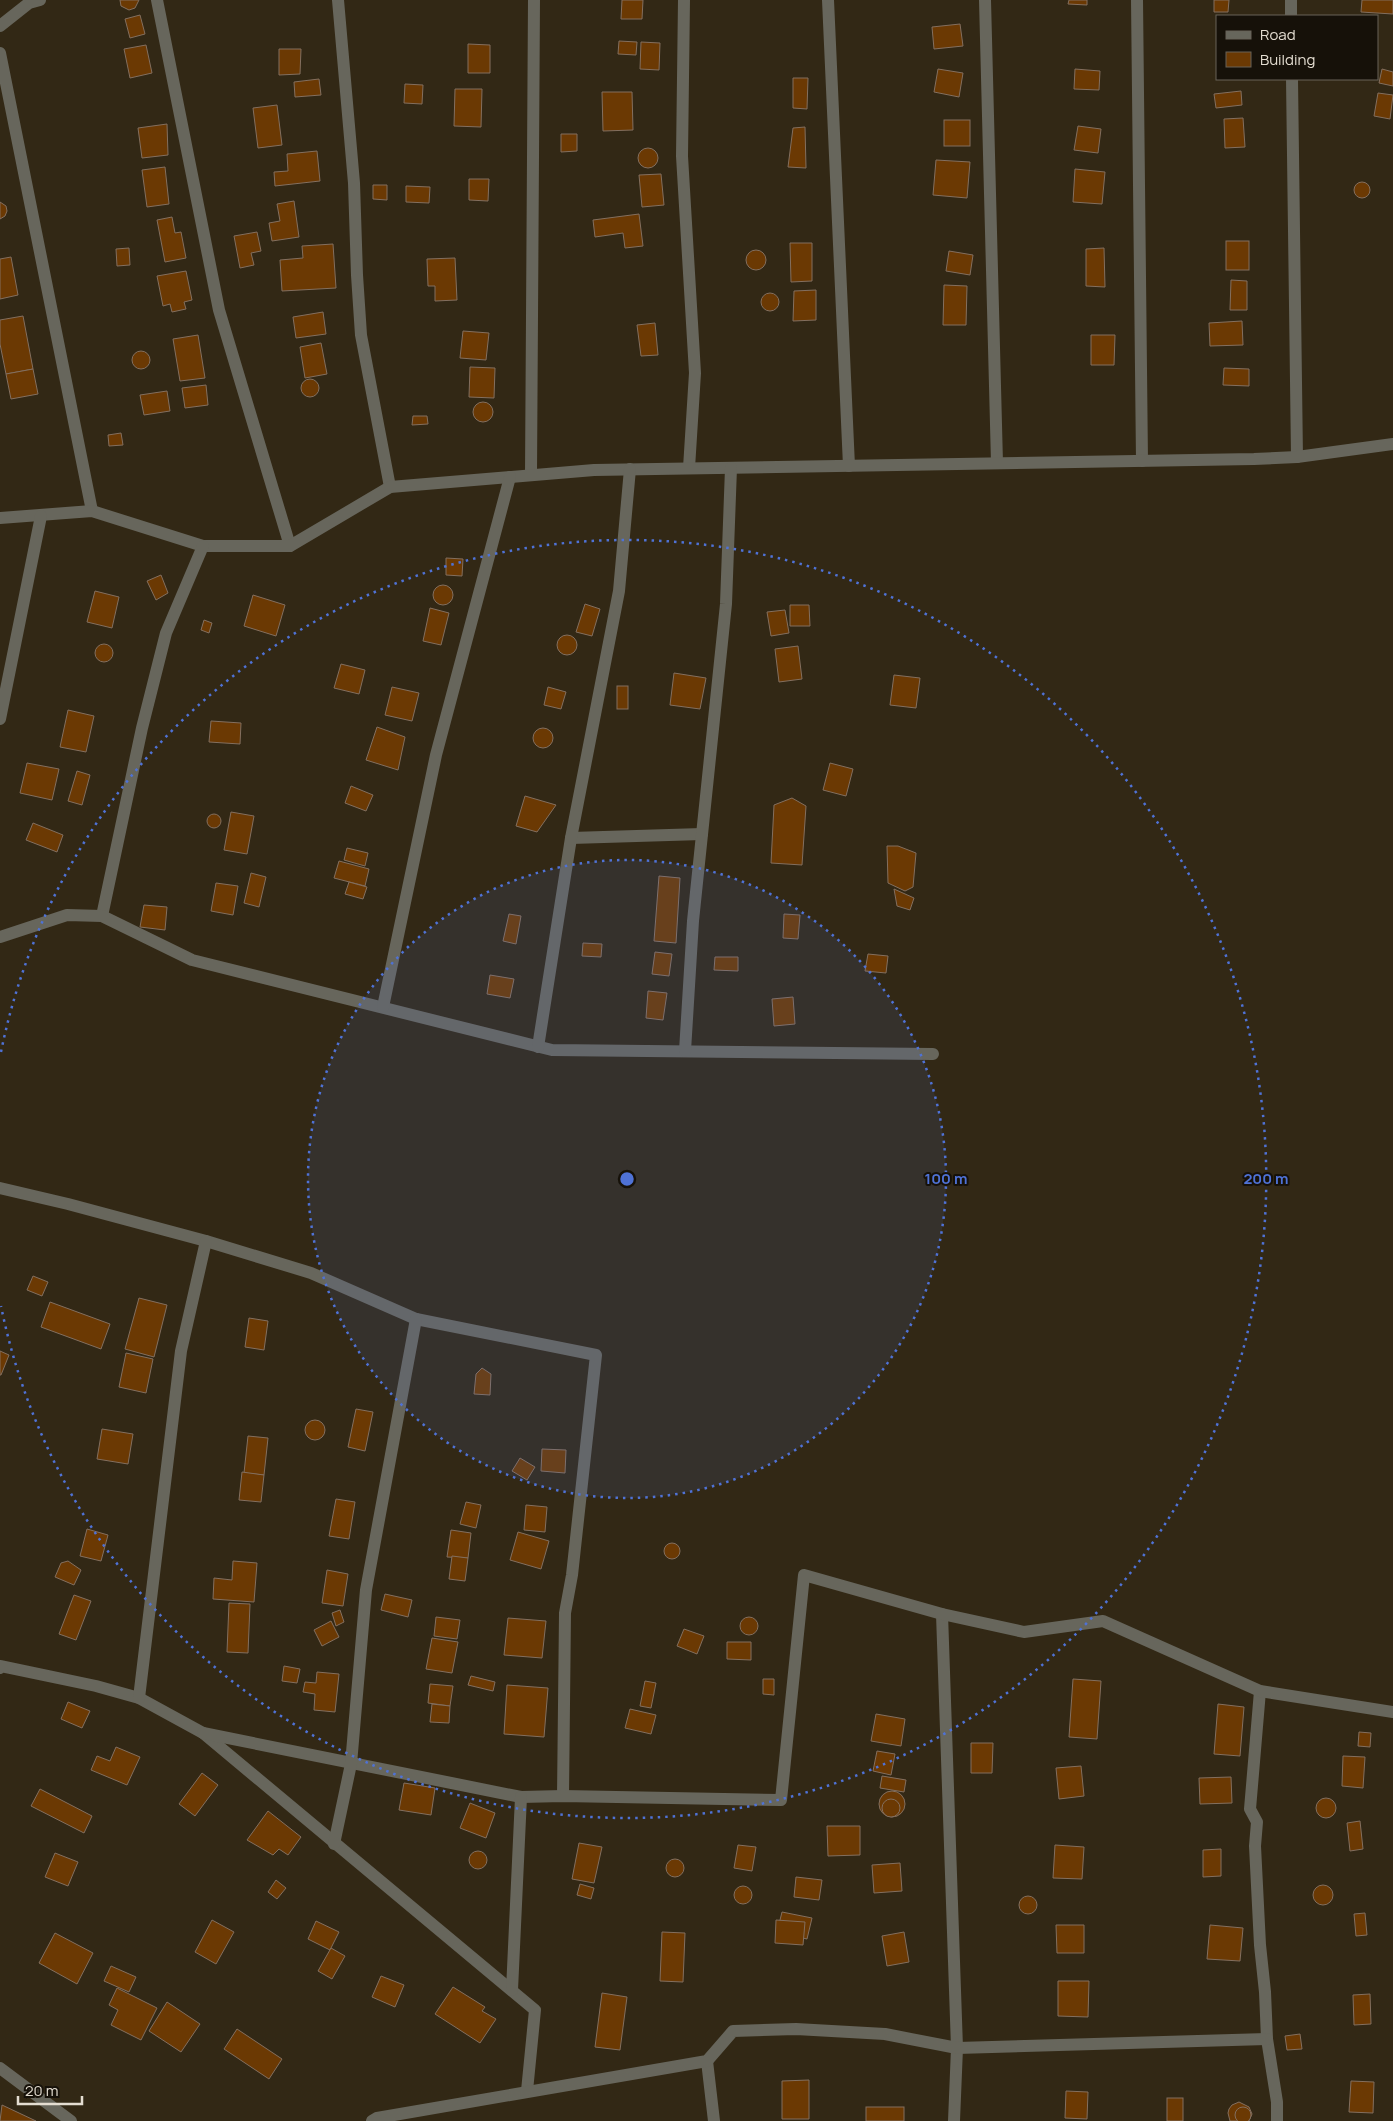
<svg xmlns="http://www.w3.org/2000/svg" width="1393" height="2121" font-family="Manrope,sans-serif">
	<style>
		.building { fill: #6b3903; stroke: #836f5f }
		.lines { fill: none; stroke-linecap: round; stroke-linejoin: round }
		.minor { stroke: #67665c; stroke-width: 12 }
		.ring { fill: none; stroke: #4f72d6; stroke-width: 2.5; stroke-dasharray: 2.5 5 }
		.centre { fill: #4f72d6; stroke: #161109; stroke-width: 2.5 }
		.ring-label { font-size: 15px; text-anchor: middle; font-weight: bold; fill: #4f72d6; stroke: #161109; stroke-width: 4; stroke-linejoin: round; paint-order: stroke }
	</style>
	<rect width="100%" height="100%" fill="#322815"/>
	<g class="building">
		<path d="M120,0H139L135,8L129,10L121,6Z"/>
		<path d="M622,0H643L642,19H621Z"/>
		<path d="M1069,0H1087V5L1068,4Z"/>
		<path d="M1214,0H1229L1228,12H1214Z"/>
		<path d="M1362,0H1393V14L1361,12Z"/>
		<path d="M140,15L145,34L130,38L125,19Z"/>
		<path d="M960,24L963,46L934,49L932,27Z"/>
		<path d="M619,41L637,42L636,55L618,54Z"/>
		<path d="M641,42L660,43L659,70L640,69Z"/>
		<path d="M468,44L490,45V73H468Z"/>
		<path d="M146,45L152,73L130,78L124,49Z"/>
		<path d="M279,49H301L300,74L279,75Z"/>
		<path d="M938,69L963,73L959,97L934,92Z"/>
		<path d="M1075,69L1100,71L1099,90L1074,89Z"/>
		<path d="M1382,69L1393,72V86L1379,83Z"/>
		<path d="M793,78H808L807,109L793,108Z"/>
		<path d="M319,79L321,95L295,97L294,82Z"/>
		<path d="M405,84L423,85L422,104L404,103Z"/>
		<path d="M455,89H482L481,127L454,126Z"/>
		<path d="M1241,91L1242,105L1216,108L1214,94Z"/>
		<path d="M602,92H632L633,130L603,131Z"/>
		<path d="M1378,93L1393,95L1390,119L1374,116Z"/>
		<path d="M277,105L282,145L258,148L253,108Z"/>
		<path d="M1243,118L1245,147L1225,148L1224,119Z"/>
		<rect x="944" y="120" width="26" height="26"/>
		<path d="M167,124L168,155L142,158L138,128Z"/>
		<path d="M1078,126L1101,129L1098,153L1074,150Z"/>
		<path d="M805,127L806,168L788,167L793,128Z"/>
		<path d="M561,134H577V151L561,152Z"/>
		<circle cx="648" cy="158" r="10"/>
		<path d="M317,151L320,181L275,186L274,172L288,171L287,154Z"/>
		<path d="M936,160L970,162L967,198L933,195Z"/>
		<path d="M165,167L169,204L147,207L142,170Z"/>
		<path d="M1075,169L1105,172L1102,204L1073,202Z"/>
		<path d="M661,174L664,205L642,207L639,175Z"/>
		<path d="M469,179H489L488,201L469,200Z"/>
		<circle cx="1362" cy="190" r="8"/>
		<path d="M373,185H387V200L373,199Z"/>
		<path d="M406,186L430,187L429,203L406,202Z"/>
		<path d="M294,201L299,237L272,241L269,223L280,221L277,204Z"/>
		<path d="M0,202L6,206L7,211L5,216L0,219Z"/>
		<path d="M639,214L643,246L625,248L623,233L595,237L593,220Z"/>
		<path d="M172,217L175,233L181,232L186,258L165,262L157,220Z"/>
		<path d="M257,232L261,251L251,253L254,265L240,268L234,236Z"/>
		<rect x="1226" y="241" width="23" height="29"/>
		<path d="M790,243H812V281L791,282Z"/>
		<path d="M333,244L336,288L282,291L280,260L303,258L302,246Z"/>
		<path d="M129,248L130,265L117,266L116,249Z"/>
		<path d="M1104,248L1105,287L1086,286V249Z"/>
		<circle cx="756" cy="260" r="10"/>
		<path d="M949,251L973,255L970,275L946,271Z"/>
		<path d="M11,257L18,295L0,299V259Z"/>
		<path d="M455,258L457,300L435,301V286H428L427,259Z"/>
		<path d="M186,271L192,300L184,302L186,309L172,312L170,304L163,306L157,276Z"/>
		<path d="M1231,280L1247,281V310H1230Z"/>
		<path d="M944,285L967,286L966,325H943Z"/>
		<path d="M816,290V320L793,321L794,291Z"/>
		<circle cx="770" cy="302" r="9"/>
		<path d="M323,312L326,334L296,338L293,317Z"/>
		<path d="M23,316L33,369L6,374L0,344V320Z"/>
		<path d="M1242,321L1243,345L1210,346L1209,323Z"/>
		<path d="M655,323L658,355L641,356L637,325Z"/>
		<path d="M463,331L489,333L486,360L460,358Z"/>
		<path d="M198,335L205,378L180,381L173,339Z"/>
		<path d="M1091,335H1115L1114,365H1091Z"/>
		<path d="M321,343L327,374L305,378L300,347Z"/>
		<circle cx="141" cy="360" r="9"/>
		<path d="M470,367L495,368L494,398L469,397Z"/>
		<path d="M1224,368L1249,369V386L1223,385Z"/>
		<path d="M33,369L38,394L11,399L6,374Z"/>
		<circle cx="310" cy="388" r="9"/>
		<path d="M206,385L208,405L185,408L182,388Z"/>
		<path d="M167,391L170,411L144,415L140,395Z"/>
		<circle cx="483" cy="412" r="10"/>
		<path d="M413,416H427L428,424L412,425Z"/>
		<path d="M121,433L123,445L109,446L108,435Z"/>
		<path d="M446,558L463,559L462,576L446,575Z"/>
		<path d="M161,575L168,593L156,600L147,581Z"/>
		<circle cx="443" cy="595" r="10"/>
		<path d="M95,591L119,597L112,628L87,622Z"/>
		<path d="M253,595L285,605L276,636L244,626Z"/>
		<path d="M585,604L600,609L592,636L576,632Z"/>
		<path d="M790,605H809L810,626H790Z"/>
		<path d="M430,608L449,613L441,645L423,641Z"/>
		<path d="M785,610L789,633L771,636L767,612Z"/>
		<path d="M204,620L212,623L209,633L201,630Z"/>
		<circle cx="567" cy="645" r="10"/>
		<circle cx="104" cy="653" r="9"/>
		<path d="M798,646L802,679L779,682L775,649Z"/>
		<path d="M341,664L365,670L359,694L334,688Z"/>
		<path d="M674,673L706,678L700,709L670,705Z"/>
		<path d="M894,675L920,678L916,708L890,705Z"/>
		<rect x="617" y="686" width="11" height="23"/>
		<path d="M392,687L419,693L412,721L385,715Z"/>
		<path d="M548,687L566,692L561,709L544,705Z"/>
		<path d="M68,710L94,716L86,752L60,747Z"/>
		<path d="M211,721L241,723L240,744L209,742Z"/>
		<path d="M377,727L405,737L398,770L366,760Z"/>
		<circle cx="543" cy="738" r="10"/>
		<path d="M27,763L59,769L52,800L20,793Z"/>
		<path d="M830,763L853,769L846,796L823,790Z"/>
		<path d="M77,771L90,775L82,805L68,801Z"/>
		<path d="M351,786L373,795L366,811L345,803Z"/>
		<path d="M525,796L556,805L537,832L516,826Z"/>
		<path d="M792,798L806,806L802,865L771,863L774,805Z"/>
		<path d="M231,812L254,816L247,854L224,850Z"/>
		<circle cx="214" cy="821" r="7"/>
		<path d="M33,823L63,835L57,852L26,840Z"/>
		<path d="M887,846H898L916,853L913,887L905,891L888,883Z"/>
		<path d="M347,848L368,853L365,866L344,860Z"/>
		<path d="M339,861L369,869L365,886L334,878Z"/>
		<path d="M251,873L266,877L259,907L244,903Z"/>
		<path d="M659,876L680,878L676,943L654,941Z"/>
		<path d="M349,882L367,887L363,899L345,894Z"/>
		<path d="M216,883L238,886L233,915L211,911Z"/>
		<path d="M894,889L914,898L910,910L897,906Z"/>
		<path d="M144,905L167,907L165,930L140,927Z"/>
		<path d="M509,914L521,916L516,944L503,941Z"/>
		<path d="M784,914L800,915L798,939L783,938Z"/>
		<path d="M583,943L602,944L601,957L582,956Z"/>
		<path d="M655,952L672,954L669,976L652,974Z"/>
		<path d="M868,954L888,956L886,973L865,971Z"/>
		<path d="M715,957H738V971L714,970Z"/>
		<path d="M490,975L514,979L510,998L487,994Z"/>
		<path d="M648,991L667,993L663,1020L646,1018Z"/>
		<path d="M793,997L795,1024L774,1026L772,999Z"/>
		<path d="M33,1276L48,1282L42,1296L27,1290Z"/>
		<path d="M139,1298L167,1305L154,1357L125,1349Z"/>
		<path d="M50,1302L110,1324L101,1349L41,1327Z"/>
		<path d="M249,1318L268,1321L264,1350L245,1347Z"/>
		<path d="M0,1351L9,1355L1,1375H0Z"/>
		<path d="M126,1353L153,1359L146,1393L119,1387Z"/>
		<path d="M482,1368L491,1374L490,1395L474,1394L476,1374Z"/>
		<path d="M356,1409L373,1412L365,1451L348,1447Z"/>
		<circle cx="315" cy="1430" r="10"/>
		<path d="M102,1429L133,1434L128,1464L97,1459Z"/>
		<path d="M248,1436L268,1438L264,1475L244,1473Z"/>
		<path d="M542,1449L566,1450L565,1473L541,1471Z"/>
		<path d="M520,1458L535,1467L527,1480L512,1471Z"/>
		<path d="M242,1472L264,1475L261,1502L239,1500Z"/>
		<path d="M336,1499L355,1502L349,1539L329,1536Z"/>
		<path d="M466,1502L481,1505L476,1528L460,1524Z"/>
		<path d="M526,1505L547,1507L545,1532L524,1530Z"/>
		<path d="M87,1529L108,1535L101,1561L80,1556Z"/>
		<path d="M451,1530L471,1533L468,1558L447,1557Z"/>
		<path d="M518,1532L549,1541L541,1569L510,1560Z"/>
		<circle cx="672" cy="1551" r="8"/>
		<path d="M452,1556L468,1558L465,1581L449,1579Z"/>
		<path d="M68,1561L81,1570L74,1585L55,1577L61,1563Z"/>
		<path d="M233,1561L257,1563L254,1602L213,1599L214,1578L232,1580Z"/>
		<path d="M327,1570L348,1574L343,1606L322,1603Z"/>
		<path d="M385,1594L412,1600L408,1617L381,1610Z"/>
		<path d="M74,1595L91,1601L76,1640L59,1634Z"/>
		<path d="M229,1603L250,1604L248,1653L227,1652Z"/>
		<path d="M340,1610L344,1622L336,1626L332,1613Z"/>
		<circle cx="749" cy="1626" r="9"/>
		<path d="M436,1617L460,1620L457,1639L434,1636Z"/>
		<path d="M508,1618L546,1621L542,1658L504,1655Z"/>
		<path d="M331,1621L339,1637L322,1646L314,1630Z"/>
		<path d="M684,1629L704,1636L697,1654L677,1646Z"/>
		<path d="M432,1638L458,1642L452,1673L426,1669Z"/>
		<path d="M727,1642H751V1660L727,1659Z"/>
		<path d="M284,1666L300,1669L297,1683L282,1681Z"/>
		<path d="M317,1672L339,1674L335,1712L314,1710L315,1694L303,1692L305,1682L316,1683Z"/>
		<path d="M471,1676L495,1682L493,1691L468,1685Z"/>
		<path d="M763,1679H774V1695L763,1694Z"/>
		<path d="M1073,1679L1101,1681L1097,1739L1069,1737Z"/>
		<path d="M645,1681L656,1683L651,1708L640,1706Z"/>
		<path d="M430,1684L453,1686L450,1706L428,1703Z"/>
		<path d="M507,1685L548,1688L544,1737L504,1734Z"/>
		<path d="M68,1702L90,1711L82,1728L61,1719Z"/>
		<path d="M432,1704L450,1706L449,1723L430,1722Z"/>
		<path d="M1218,1704L1244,1707L1240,1756L1214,1754Z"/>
		<path d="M630,1709L656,1715L651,1734L625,1728Z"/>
		<path d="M876,1714L905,1719L901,1746L871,1741Z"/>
		<path d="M1359,1732L1371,1733L1370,1747L1358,1746Z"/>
		<path d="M971,1743H993L992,1773H971Z"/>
		<path d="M116,1747L140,1757L127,1785L91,1770L97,1756L110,1761Z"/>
		<path d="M877,1751L895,1754L891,1775L873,1771Z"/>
		<path d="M1343,1756L1365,1757L1363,1788L1342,1786Z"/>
		<path d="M1081,1766L1084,1796L1059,1799L1056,1768Z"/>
		<path d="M202,1773L218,1785L195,1816L179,1804Z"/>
		<path d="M882,1776L906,1780L904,1792L880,1788Z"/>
		<path d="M1231,1777L1232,1803L1200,1804L1199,1778Z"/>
		<path d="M404,1783L435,1788L431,1815L399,1810Z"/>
		<path d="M40,1789L92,1816L84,1833L31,1806Z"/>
		<circle cx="892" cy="1804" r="13"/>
		<circle cx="1326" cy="1808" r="10"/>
		<circle cx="891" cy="1808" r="9"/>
		<path d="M470,1803L495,1813L486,1838L460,1828Z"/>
		<path d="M268,1811L301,1837L288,1855L279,1849L273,1855L247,1840Z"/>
		<path d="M1360,1821L1363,1849L1350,1851L1347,1823Z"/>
		<path d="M827,1826H860V1855L828,1856Z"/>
		<path d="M579,1843L602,1847L594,1883L572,1879Z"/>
		<path d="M738,1845L756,1847L752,1871L734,1868Z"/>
		<path d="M1055,1845L1084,1847L1082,1879L1053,1878Z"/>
		<path d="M1221,1849V1876L1203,1877V1850Z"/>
		<circle cx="478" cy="1860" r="9"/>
		<path d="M55,1853L78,1862L68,1886L45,1877Z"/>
		<circle cx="675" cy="1868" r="9"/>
		<path d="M900,1863L902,1891L874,1893L872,1865Z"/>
		<path d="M796,1877L822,1880L819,1900L794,1897Z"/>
		<path d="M276,1880L286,1888L277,1899L268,1892Z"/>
		<path d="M580,1884L594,1888L591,1899L577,1895Z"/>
		<circle cx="1323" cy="1895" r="10"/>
		<circle cx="743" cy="1895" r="9"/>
		<circle cx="1028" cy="1905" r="9"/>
		<path d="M782,1912L812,1918L807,1939L777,1932Z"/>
		<path d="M1365,1913L1367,1935L1356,1936L1354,1914Z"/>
		<path d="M212,1920L234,1932L216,1964L195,1952Z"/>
		<path d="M776,1920L805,1922L803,1945L775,1943Z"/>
		<path d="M316,1921L339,1932L330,1950L308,1939Z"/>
		<path d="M1056,1925H1084V1953H1057Z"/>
		<path d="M1210,1925L1243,1928L1240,1961L1207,1959Z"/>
		<path d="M662,1932L685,1933L683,1982L660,1981Z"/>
		<path d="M904,1932L909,1962L887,1966L882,1936Z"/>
		<path d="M55,1933L93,1953L77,1984L39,1963Z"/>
		<path d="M331,1948L345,1956L332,1979L318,1971Z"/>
		<path d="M111,1966L136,1977L129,1992L104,1981Z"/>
		<path d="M381,1976L404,1985L395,2007L372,1997Z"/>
		<path d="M1058,1981H1089L1088,2017L1058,2016Z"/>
		<path d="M453,1987L485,2007L482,2011L496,2019L480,2043L435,2014Z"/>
		<path d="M117,1988L157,2008L141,2040L111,2025L118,2010L109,2005Z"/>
		<path d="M602,1993L627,1997L620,2050L595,2047Z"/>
		<path d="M1370,1994L1371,2024L1354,2025L1353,1995Z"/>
		<path d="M167,2002L200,2024L181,2052L149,2031Z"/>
		<path d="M237,2029L282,2059L269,2079L224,2049Z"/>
		<path d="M1300,2034L1302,2049L1287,2050L1285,2036Z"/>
		<path d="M809,2080V2119H782V2081Z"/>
		<path d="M1351,2081L1374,2082L1373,2113L1349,2112Z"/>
		<path d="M1066,2091L1088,2092L1087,2119L1065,2118Z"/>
		<rect x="1167" y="2098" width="16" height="23"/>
		<path d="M1239,2102L1249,2107L1252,2114L1249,2121H1230L1228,2113L1229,2109L1232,2105Z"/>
		<path d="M2,2105L36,2121H0Z"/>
		<rect x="866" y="2107" width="38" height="14"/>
		<circle cx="1243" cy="2115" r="8"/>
	</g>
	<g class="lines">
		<g class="minor">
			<path d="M157,0L219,310L290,546"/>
			<path d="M338,0L354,183L357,275L361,335L390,487"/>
			<path d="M684,0L682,156L695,373L689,468"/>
			<path d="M828,0L849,466"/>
			<path d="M985,0L997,463"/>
			<path d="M1137,0L1142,461"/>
			<path d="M1291,0V16"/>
			<path d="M0,26L29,3L40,0"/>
			<path d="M0,53L92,511"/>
			<path d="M1292,79L1297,457"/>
			<path d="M531,475L534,0"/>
			<path d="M0,518L92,511L203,546H290L390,487L594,470L1254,459L1297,457L1393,444"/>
			<path d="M0,719L41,516"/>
			<path d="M571,838L702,834"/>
			<path d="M102,916L142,728L166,633L203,546"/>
			<path d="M0,937L67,915L102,916L192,960L552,1050L933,1054"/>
			<path d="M383,1007L436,755L510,477"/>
			<path d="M538,1047L571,838L619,591L630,469"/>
			<path d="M685,1051L693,921L726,604L731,468"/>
			<path d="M0,1188L68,1204L206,1241L311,1273L416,1319L596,1355L572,1575L565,1613L563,1796"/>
			<path d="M942,1614L957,2048L954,2121"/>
			<path d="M0,1668L1,1666L96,1686L139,1698L203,1733L535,2010L527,2091"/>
			<path d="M1260,1691L1250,1809L1257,1822L1255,1846L1260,1945L1265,1992L1267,2039L1277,2102V2121"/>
			<path d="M139,1698L181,1351L206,1241"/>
			<path d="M203,1733L521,1797L563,1796L781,1800L804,1575L942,1614L1024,1632L1103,1621L1260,1691L1393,1712"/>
			<path d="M334,1844L351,1764L366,1590L416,1319"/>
			<path d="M512,1990L521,1797"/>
			<path d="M707,2061L714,2121"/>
			<path d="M0,2068L71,2121"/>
			<path d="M372,2121L377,2118L707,2061L733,2031L796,2029L885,2034L957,2048L1267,2039"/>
		</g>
	</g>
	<circle cx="627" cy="1179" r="319" fill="#4f72d6" fill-opacity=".12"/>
	<g class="ring">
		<circle cx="627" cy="1179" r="319"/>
		<path d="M1 1052A639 639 0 1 1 1 1306"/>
	</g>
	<circle cx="627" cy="1179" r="8" class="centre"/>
	<g class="ring-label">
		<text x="946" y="1184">100 m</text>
		<text x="1266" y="1184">200 m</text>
	</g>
	<rect x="1216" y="15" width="162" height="65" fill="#161109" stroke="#686359"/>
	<rect x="1226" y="31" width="25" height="8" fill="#67665c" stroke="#686359"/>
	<text x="1260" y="40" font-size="15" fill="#e4ddd1">Road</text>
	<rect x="1226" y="52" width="25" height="15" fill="#6b3903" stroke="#686359"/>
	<text x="1260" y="65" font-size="15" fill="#e4ddd1">Building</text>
	<path d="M18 2096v8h64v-8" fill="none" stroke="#e4ddd1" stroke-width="2.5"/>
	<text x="25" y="2096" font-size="15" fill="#e4ddd1" stroke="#161109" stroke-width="4" paint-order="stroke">20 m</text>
</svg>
